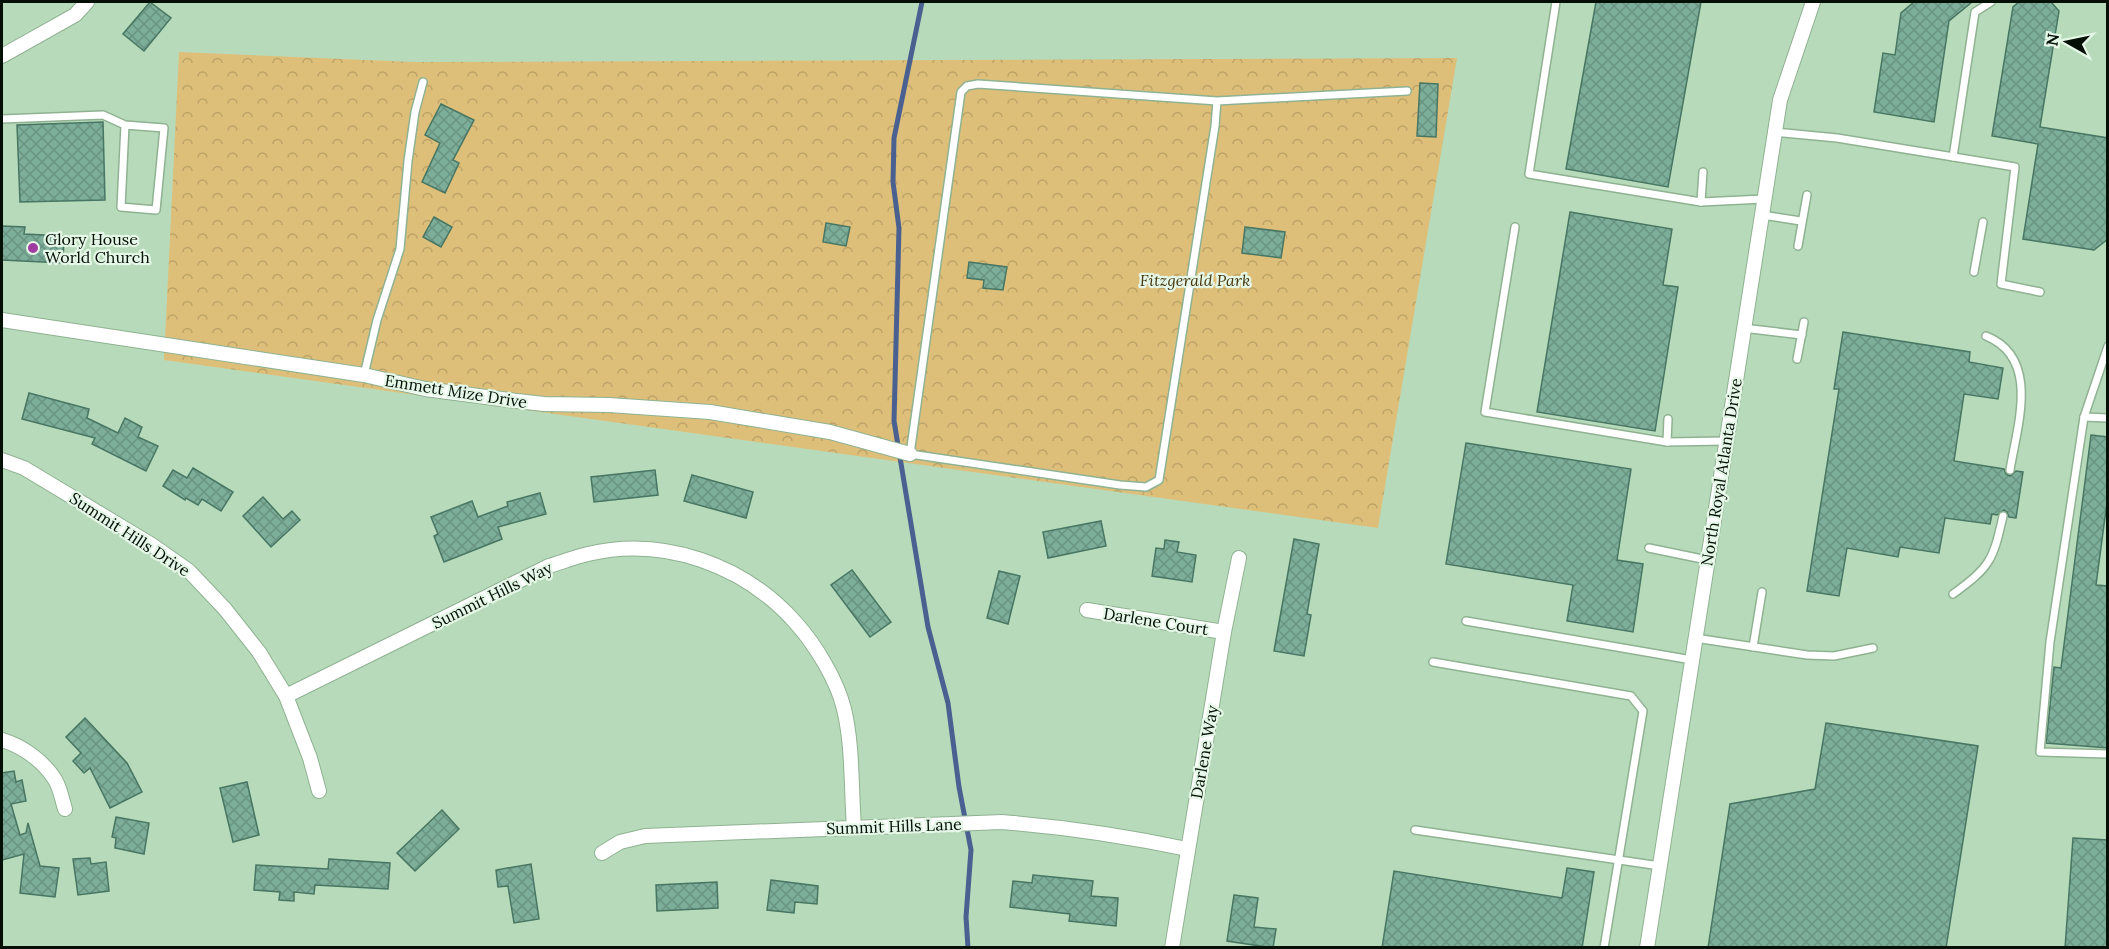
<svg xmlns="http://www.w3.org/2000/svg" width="2109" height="949" font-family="Lora,serif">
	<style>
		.park { fill: url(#park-crowns) }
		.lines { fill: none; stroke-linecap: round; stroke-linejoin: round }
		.stream { stroke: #496090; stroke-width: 5 }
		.building { fill: url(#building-cross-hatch); stroke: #477663; stroke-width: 1.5 }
		.lane-casing { stroke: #8fb292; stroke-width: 10 }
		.street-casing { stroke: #8fb292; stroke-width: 16 }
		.lane { stroke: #fff; stroke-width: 7 }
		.street { stroke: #fff; stroke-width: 14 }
		.poi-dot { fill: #9f3ba1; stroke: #e5f7e6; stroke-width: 2 }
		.labels { text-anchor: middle; stroke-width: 4.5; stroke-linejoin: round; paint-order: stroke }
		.poi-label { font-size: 16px; fill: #040f05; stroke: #e5f7e6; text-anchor: start }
		.park-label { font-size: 16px; font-style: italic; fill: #45360f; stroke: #e5f7e6 }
		.street-label { font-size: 16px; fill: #040f05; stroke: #e5f7e6 }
	</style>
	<defs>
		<pattern id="park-crowns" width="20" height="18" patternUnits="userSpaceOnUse" patternTransform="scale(1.5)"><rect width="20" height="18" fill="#debf7a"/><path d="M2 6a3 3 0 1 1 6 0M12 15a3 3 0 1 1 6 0" fill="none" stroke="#bda368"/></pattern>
		<pattern id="building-cross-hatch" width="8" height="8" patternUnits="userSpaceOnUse" patternTransform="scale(1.5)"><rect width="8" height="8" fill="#7dae99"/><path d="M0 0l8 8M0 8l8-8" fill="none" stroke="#6a9482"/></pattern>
	</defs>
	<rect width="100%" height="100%" fill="#b7dbba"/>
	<path class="park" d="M179,52L414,62L1457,58L1378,528L164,360Z"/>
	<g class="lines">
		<path class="stream" d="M922,2L894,138L893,182L899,228L894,421L928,627L948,703L959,787L971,850L966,917L968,948"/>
	</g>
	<g class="building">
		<path d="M150,2L171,18L144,51L123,34Z"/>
		<path d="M1596,2H1701L1668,187L1566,169Z"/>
		<path d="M1914,2H1972L1949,21L1934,122L1874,112L1883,53L1895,55L1901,13Z"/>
		<path d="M2019,2H2051L2059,11L2040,127L2108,138V239L2094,250L2023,239L2038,144L1992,136L2013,7Z"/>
		<path d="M1420,83L1438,84L1436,137L1417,136Z"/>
		<path d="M441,104L474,120L453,160L459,163L445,193L422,182L440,143L425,135Z"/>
		<path d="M103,122L105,200L20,202L17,125Z"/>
		<path d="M1570,212L1672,229L1663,285L1678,287L1655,431L1537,412Z"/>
		<path d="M434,217L452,227L441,247L423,237Z"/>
		<path d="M826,223L850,227L846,246L823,242Z"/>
		<path d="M2,226L25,227L24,234L64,236L63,263L2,260Z"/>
		<path d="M1245,227L1285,232L1281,258L1242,253Z"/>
		<path d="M969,262L1007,267L1003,290L983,288L984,280L967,278Z"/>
		<path d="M1843,332L1970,352L1969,362L2003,368L1998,399L1964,394L1954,461L2004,469L2006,474L2010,476L2016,471L2023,472L2016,518L2009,517L2007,512L2004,510L1997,515L1992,514L1990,524L1945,518L1939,553L1900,547L1898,557L1847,548L1839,596L1807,591L1839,389H1834Z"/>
		<path d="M29,393L89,409L87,418L118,433L125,418L142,427L138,437L158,446L146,471L92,444L95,438L22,419Z"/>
		<path d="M2091,435L2108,437V495L2096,585L2108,586V748L2046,743L2054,667L2061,668Z"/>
		<path d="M1466,443L1631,469L1617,560L1643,564L1633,632L1567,621L1573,585L1446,564Z"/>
		<path d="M193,468L233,492L221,511L202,499L198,505L186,498L185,500L163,486L173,470L187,478Z"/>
		<path d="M655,470L658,495L594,502L591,477Z"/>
		<path d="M692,475L753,492L746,518L684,501Z"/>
		<path d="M540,493L546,514L498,527L502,539L444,562L434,536L438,534L431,517L472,501L478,517L508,506L507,502Z"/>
		<path d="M263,497L283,519L292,511L300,520L271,547L243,516Z"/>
		<path d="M1101,521L1106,546L1048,558L1043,532Z"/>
		<path d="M1294,539L1319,544L1307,614L1311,615L1304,656L1274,651Z"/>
		<path d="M1165,540L1179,542L1177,552L1196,555L1192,582L1152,576L1156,548L1164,549Z"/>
		<path d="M852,570L891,622L870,637L831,585Z"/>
		<path d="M999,571L1020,576L1008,624L987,618Z"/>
		<path d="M85,718L127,763L142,792L110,808L90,768L84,773L73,761L81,753L66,737Z"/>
		<path d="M1826,723L1978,746L1946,948H1708L1730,804L1815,789Z"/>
		<path d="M14,771L16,782L22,780L26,801L11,804L20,835L26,833L28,823L40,866L59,868L55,897L20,893L24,854L2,860V773Z"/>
		<path d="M247,782L259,835L233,842L220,788Z"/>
		<path d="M442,810L459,829L415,871L397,853Z"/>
		<path d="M116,817L149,823L144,854L115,848L116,838L112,837Z"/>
		<path d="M2073,838L2108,840V948H2065Z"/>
		<path d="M90,858L91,864L106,862L109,891L78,895L73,859Z"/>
		<path d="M329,859L390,863L388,889L315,885L314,894L294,892V901L279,900L280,892L254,890L256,865L328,869Z"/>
		<path d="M531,864L539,919L514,923L508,886L498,887L496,870Z"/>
		<path d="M1567,868L1594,872L1582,948H1382L1394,871L1562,898Z"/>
		<path d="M1033,875L1093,881L1091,896L1118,898L1116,926L1069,921L1070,914L1010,907L1013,881L1032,883Z"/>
		<path d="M771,880L818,886L817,904L795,902L794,913L767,910Z"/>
		<path d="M717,882L718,908L657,911L656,885Z"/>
		<path d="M1234,895L1258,898L1254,927L1276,929L1273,948L1227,941Z"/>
	</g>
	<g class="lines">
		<g class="lane-casing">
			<g id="lane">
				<path d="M1556,2L1529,174L1701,202L1764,199"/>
				<path d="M1217,101L1215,126L1159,480L1146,487L1120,485L910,454L961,92L967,86L978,84L1217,101L1407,91"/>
				<path d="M2,119L103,115L125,125L164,128L156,210L121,207L125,125"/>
				<path d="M1774,132L1837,138L2015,167L2001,284L2040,292"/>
				<path d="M1953,157L1975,12L1991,2"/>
				<path d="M1701,202L1703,172"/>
				<path d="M1762,215L1801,221"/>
				<path d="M1515,227L1485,412L1667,442L1726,441"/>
				<path d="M1798,246L1807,195"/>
				<path d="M1974,272L1983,222"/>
				<path d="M1743,328L1802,335"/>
				<path d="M1986,336C2041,358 2017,426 2010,470"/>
				<path d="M2108,346L2084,417L2050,642L2040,752L2108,754"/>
				<path d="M1797,359L1804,322"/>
				<path d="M364,375L377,320L400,249L408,161L415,112L423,82"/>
				<path d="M2084,417L2108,418"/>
				<path d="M1667,442L1668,419"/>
				<path d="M1649,548L1707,560"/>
				<path d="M1953,594C1990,567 1993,561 2003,516"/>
				<path d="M1466,621L1692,660"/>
				<path d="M1695,638L1807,655L1834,656L1873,648"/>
				<path d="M1753,647L1762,592"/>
				<path d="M1433,662L1631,696L1643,711L1604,948"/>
				<path d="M1415,830L1660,866"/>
			</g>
		</g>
		<g class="street-casing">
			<g id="street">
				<path d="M2,56L75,15L87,2"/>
				<path d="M2,320L364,375L425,389L517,401L544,404L609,405L710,412L830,432L910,454"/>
				<path d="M2,460L24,468L152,545L189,571L225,609L259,652L286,696L310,758L319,791"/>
				<path d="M1087,610L1224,632"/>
				<path d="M286,696L549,566C562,562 575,557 588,554C664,536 744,565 795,622C815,644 837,680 844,709C853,746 851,789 854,827"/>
				<path d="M2,740C22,746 42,760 54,778C60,786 62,800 65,809"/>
				<path d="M602,853L620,842L645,836L1002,822C1065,827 1126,836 1187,849"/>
				<path d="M1172,948L1224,632L1239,558"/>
				<path d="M1647,948L1780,100L1813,2"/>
			</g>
		</g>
		<use href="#lane" class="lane"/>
		<use href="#street" class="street"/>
	</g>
	<circle class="poi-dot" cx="33" cy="248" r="6"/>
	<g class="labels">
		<g class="poi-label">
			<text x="45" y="245">Glory House<tspan x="45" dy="18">World Church</tspan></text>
		</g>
		<g class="park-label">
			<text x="1195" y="286">Fitzgerald Park</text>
		</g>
		<g class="street-label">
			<text transform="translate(456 391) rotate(9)" y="6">Emmett Mize Drive</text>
			<text transform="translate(1721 472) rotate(-81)" y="6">North Royal Atlanta Drive</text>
			<text transform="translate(130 534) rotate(33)" y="6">Summit Hills Drive</text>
			<text transform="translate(492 595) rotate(-26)" y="6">Summit Hills Way</text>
			<text transform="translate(1156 621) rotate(9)" y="6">Darlene Court</text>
			<text transform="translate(1204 752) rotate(-80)" y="6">Darlene Way</text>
			<text transform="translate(894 826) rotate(-2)" y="6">Summit Hills Lane</text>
		</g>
	</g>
	<rect width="2109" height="949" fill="none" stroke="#040f05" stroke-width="6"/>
	<g transform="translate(2067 42) rotate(279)" stroke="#e5f7e6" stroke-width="4.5" paint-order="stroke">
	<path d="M0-4.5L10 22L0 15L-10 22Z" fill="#040f05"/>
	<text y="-9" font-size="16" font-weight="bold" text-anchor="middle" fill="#040f05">N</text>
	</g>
</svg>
